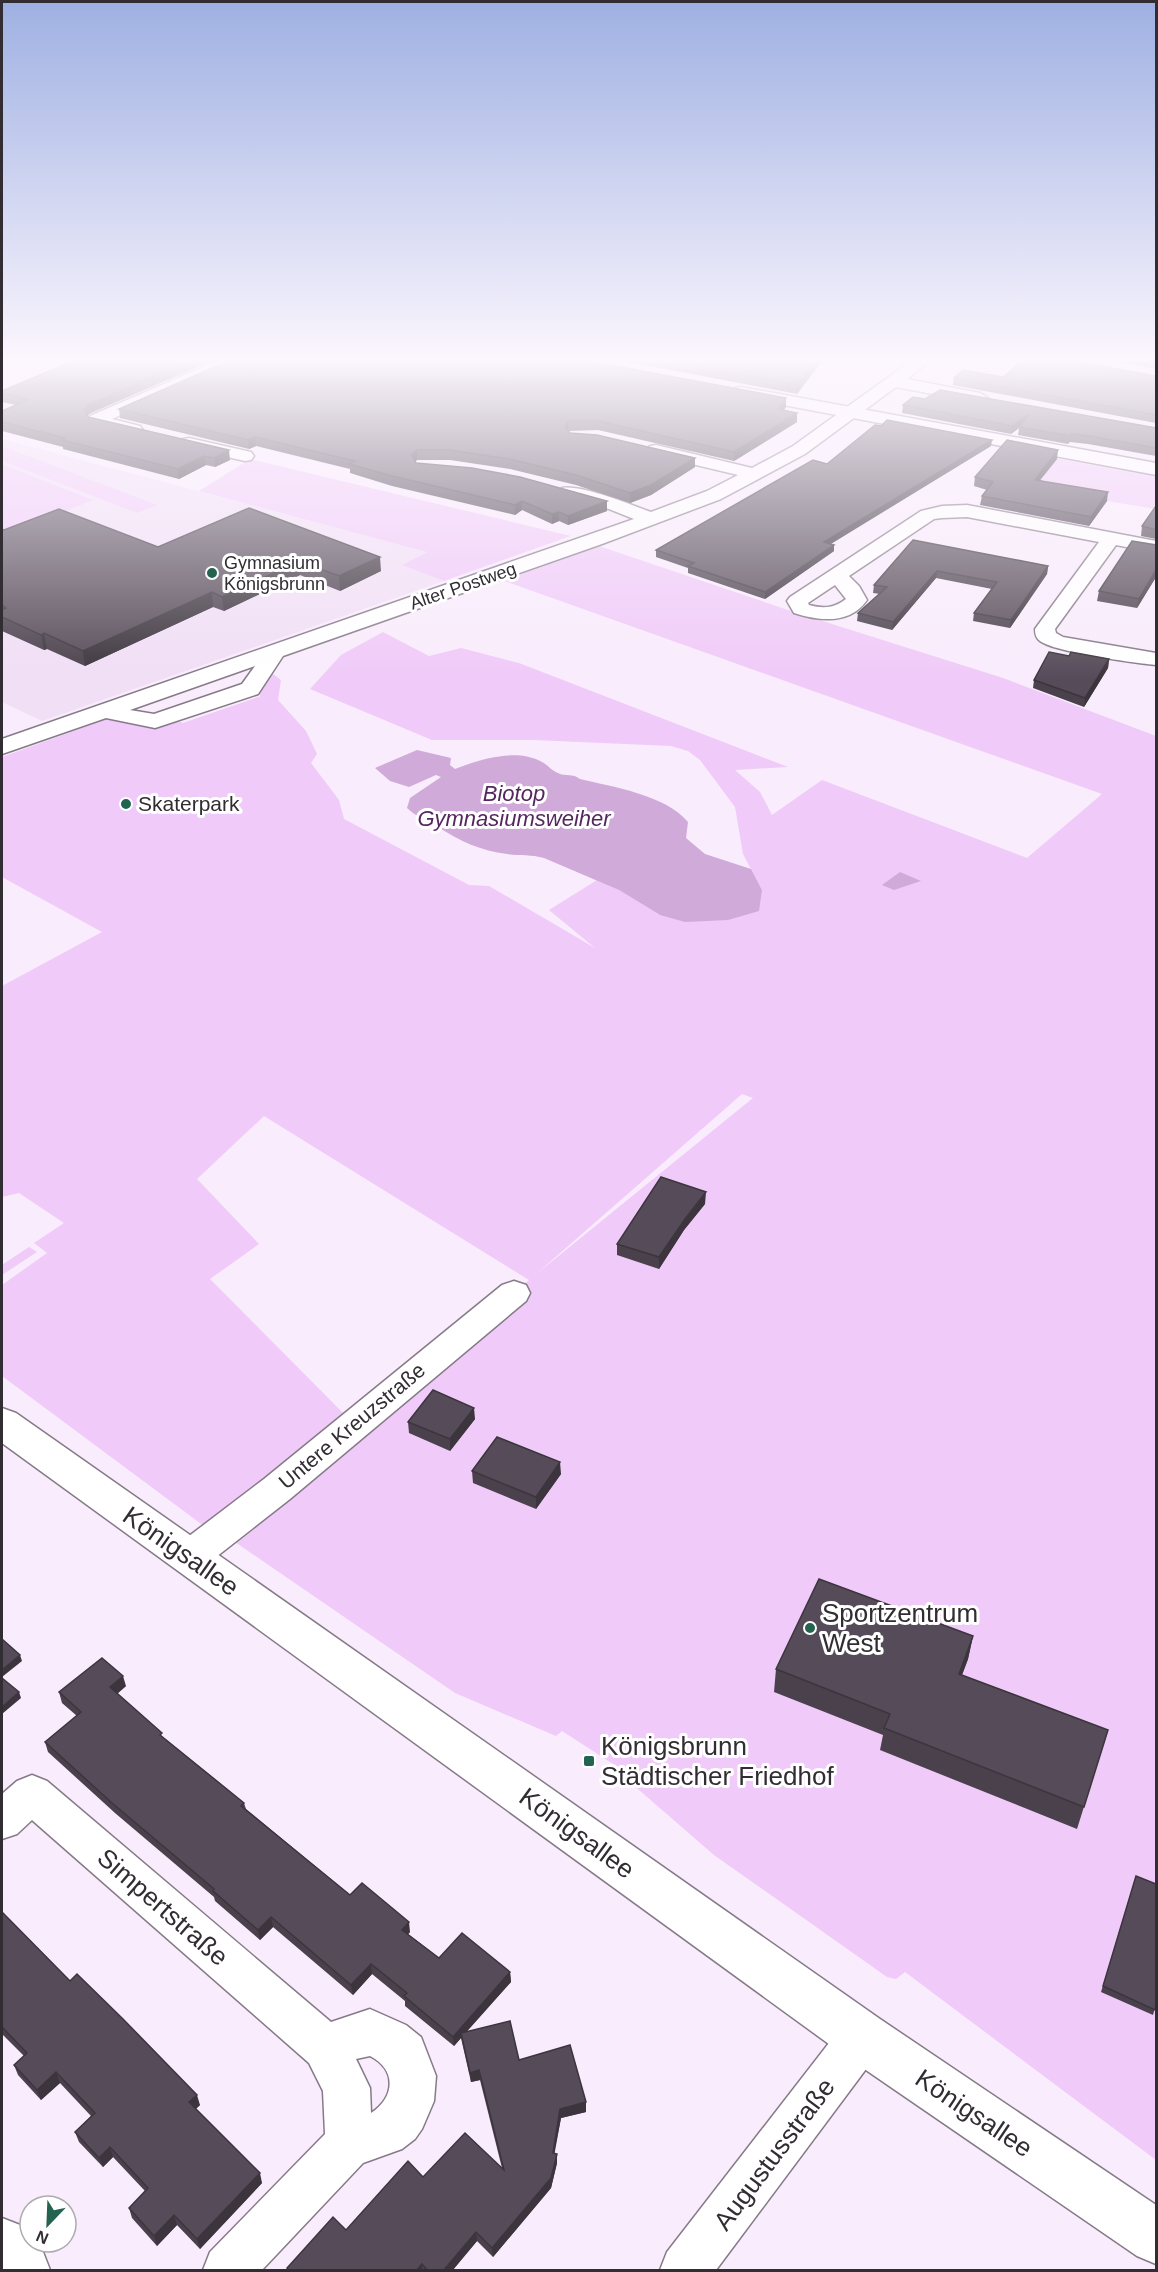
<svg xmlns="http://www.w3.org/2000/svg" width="1158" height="2272" font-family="Helvetica,sans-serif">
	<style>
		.built { fill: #f1dff5 }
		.green { fill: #f0caf8; fill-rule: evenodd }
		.water { fill: #d0aad8 }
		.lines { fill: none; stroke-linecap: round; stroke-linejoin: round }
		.minor-casing { stroke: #867a88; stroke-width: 3 }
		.tertiary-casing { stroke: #867a88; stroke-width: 3 }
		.minor { fill: #fff; fill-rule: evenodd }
		.tertiary { fill: #fff; fill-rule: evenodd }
		.wall { fill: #4a414d }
		.shaded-wall { fill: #3c353e }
		.building { fill: #564c59; stroke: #3c353e; stroke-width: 1.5 }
		.poi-dot { fill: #236350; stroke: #fff; stroke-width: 2 }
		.labels { text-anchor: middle; stroke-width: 6; stroke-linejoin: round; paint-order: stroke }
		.far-poi-label { font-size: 18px; fill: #312d33; stroke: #fff; text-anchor: start }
		.far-street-label { font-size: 18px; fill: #312d33; stroke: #fff }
		.poi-label { font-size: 21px; fill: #312d33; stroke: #fff; text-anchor: start }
		.street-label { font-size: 21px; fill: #312d33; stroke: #fff }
		.water-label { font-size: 22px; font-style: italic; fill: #55275f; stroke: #fff }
		.near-street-label { font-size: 26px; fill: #312d33; stroke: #fff }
		.near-poi-label { font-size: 26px; fill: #312d33; stroke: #fff; text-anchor: start }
	</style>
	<rect width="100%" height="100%" fill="#f9ecfc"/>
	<path class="built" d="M2,439L428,552L403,565L444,581L42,721L2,702Z"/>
	<g class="green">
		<path d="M2,446L157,505L137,513L2,461Z"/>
		<path d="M1032,454L1156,477V509L1071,495L1037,484L1052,464Z"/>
		<path d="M250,459L571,536L444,581L402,565L427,552L199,491Z"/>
		<path d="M2,464L93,500L3,536Z"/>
		<path d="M596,545L791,611L1003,678L1156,736V2160L905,1972L896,1979L887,1977L714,1855L631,1783L635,1778L562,1731L556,1736L455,1693L232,1540L216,1535L2,1376V1285L47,1253L34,1243L64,1223L19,1193L2,1197V986L102,932L2,877V757L135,709L162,724L171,717L183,723L261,696L250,689L260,675L272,673L281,680L278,700L306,731L317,754L311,763L339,800L344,819L469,885L489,886L595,948L549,910L597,880L619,890L660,915L762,890L743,854L735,807L700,760L688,751L671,746L534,740H432L310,689L341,655L383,632L429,656L461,648L519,663L788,767L735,770L760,792L772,815L822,780L1027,858L1102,794L502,580ZM742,1094L753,1098L535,1275ZM264,1116L529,1280L354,1424L210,1279L259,1244L197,1179Z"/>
		<path d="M29,1247L37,1252L2,1275V1265Z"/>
	</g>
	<g class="water">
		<path d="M417,750L451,758L450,765L455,769C480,759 516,748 542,762C548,765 552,771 558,773C565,777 573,773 580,779C613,787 666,795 688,822L686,838L705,854L751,869L762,890L759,911L728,920L685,922L660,915L619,890L544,858C531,854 520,856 507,854C481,851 460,841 438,827C427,820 416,817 407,808L410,798L441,777L436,775L409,787L390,781L375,768Z"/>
		<path d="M900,872L921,881L894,890L882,885Z"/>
	</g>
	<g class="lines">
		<g class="minor-casing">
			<g id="minor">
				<path d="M217,361H239L237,364L112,419L140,426L143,430L140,434L134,435L90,424L87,420L90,416Z"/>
				<path d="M911,361H930L907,379L980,393L988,398L980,403L896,387L805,454L721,499L602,544L283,656L258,694L155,728L106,718L2,754V739L634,519L609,509L562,496L560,492L562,488C581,484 632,505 651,512L707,491L738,475L650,454L647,450L650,446L656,445L752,468L793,446ZM255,666L242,684L154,714L130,710Z"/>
				<path d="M189,438L251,452L254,456L251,460L245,461L183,447L180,443L183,439Z"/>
				<path d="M967,505L1156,541V553L1116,545L1055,629L1056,633L1063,637L1156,653V665C1135,663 1054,652 1040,641C1036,638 1035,634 1035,629L1099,542L967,517L942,518L934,519L849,576L859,586L867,600C850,625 819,621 794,613L787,601L790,597L921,511L942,506ZM835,585L846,599C834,608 824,609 809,605L808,603Z"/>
				<path d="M514,1281L526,1285L530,1293L526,1301L290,1499L202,1568L189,1572L176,1568L170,1557L176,1546L264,1479L502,1285Z"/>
				<path d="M32,1775L47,1781L331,2022L370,2009L406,2025L421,2037L436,2076L434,2101L422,2129L415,2139L402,2149L363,2163L262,2270H203L210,2252L325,2134L323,2091L309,2063L32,1820L17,1834L2,1839V1794L17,1781ZM370,2056C397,2070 395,2097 371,2113L370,2088L356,2059Z"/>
				<path d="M862,2014L878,2021L885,2037L878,2053L716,2270H660L667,2252L846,2021Z"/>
				<path d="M2,2218L20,2225L30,2237V2242H34L43,2252L50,2270H2Z"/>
			</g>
		</g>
		<g class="tertiary-casing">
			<g id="tertiary">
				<path d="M741,387L1156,463V475L735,396L732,392L735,388Z"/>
				<path d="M2,1408L16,1413L880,2019L1156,2205V2264L1137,2256L844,2055L2,1443Z"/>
			</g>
		</g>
		<use href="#minor" class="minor"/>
		<use href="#tertiary" class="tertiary"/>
	</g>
	<g class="wall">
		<path d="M624,361H822L797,394Z"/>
		<path d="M1113,361H1156V370V369Z"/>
		<path d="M1156,376V424V423L953,385L954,378Z"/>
		<path d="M2,391L89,414L87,416L88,417L230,460L215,467L206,465L179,479L63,449V447L2,431V411L16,405L2,402Z"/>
		<path d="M786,398V407L784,410L797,413V422L734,461L598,430L568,431L570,433L695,458V467L651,495L630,503L576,485L510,469L450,460H417L415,461L416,463L607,501V511L568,525L559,521L552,524L522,510L515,515L392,486L350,473V469L256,446L249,449L120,418L119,409Z"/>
		<path d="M925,399L1156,428V456L1088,444L1070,442L1068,444L1018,435L1019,428L1011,434L902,413L903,405Z"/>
		<path d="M991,446L831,544L834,551L765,599L688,573V568L656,557V550L827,464Z"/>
		<path d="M1057,459L1040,480L1107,501L1089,526L980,505L982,496L987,490L974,486L975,477Z"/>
		<path d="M1156,506V539L1141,536L1142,526Z"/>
		<path d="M249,508L381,571L340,591L300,575L224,611L213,607L85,666L47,649L44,650L2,631V529L158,547Z"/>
		<path d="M913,540L1048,566L1047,574L1010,628L973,621L974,613L992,589L936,578L892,630L857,621L858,613L880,594L873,593L874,585Z"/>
		<path d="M1156,545V577L1137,608L1097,601L1099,591Z"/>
		<path d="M1069,656L1109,659L1108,668L1084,707L1033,688L1034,680Z"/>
		<path d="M705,1204L684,1230L659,1269L617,1255V1244Z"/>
		<path d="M475,1419L450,1451L409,1433L408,1422Z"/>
		<path d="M472,1471L561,1474L536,1509L473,1483Z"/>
		<path d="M973,1636L968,1659L962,1675L1108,1730L1077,1829L880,1750L883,1735L774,1692L776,1669Z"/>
		<path d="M126,1686L117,1694L163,1737L244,1803L246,1809L350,1895L410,1932L408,1934L439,1958L510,1972L511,1982L467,2031L519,2060L586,2112L561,2118L554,2153L557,2163L551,2188L493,2257L477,2241L452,2271H287V2268L346,2230L423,2177L502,2168L480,2080L471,2082L461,2038L454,2046L405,2006V2001L372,1974L353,1995L273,1927L260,1940L215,1901L214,1897L115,1813L48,1752L45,1742L77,1716L62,1703L59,1692Z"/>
		<path d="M1136,1876L1156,2004L1153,2015L1101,1992Z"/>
		<path d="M2,1912L70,1981L200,2105L196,2109L262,2183L200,2249L177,2225L157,2246L132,2218L129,2208L145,2191L113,2157L103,2167L79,2142L75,2132L91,2116L60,2083L41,2100L18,2075L14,2065L24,2056L2,2034Z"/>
	</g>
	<g class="shaded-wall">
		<path d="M189,361H211L89,414L85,419L84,410L88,405Z"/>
		<path d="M816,361H822L797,394V385Z"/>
		<path d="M786,398V407L778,418V409Z"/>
		<path d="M797,413V422L734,461V452Z"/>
		<path d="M1029,414L1019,428L1011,434L1012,426Z"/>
		<path d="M568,421V431L565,427Z"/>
		<path d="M255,437L256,446L249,449L248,440Z"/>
		<path d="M992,440L991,446L823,548L824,542Z"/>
		<path d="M229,450L230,460L215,467L214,458Z"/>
		<path d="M417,450V460L412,465V455Z"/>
		<path d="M1058,450L1057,459L1033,489L1035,480Z"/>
		<path d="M204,456L206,465L179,479L178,469Z"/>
		<path d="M695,458V467L651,495L630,503V493Z"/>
		<path d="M1108,492L1107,501L1089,526L1091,517Z"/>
		<path d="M522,501V510L515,515V505Z"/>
		<path d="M607,501V511L568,525V516Z"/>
		<path d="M559,512V521L552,524V514Z"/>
		<path d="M834,545V551L765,599V592Z"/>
		<path d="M380,557L381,571L340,591L339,576Z"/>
		<path d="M299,561L300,575L224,611L222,597Z"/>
		<path d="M1048,566L1047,574L1010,628L1011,620Z"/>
		<path d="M1156,570V577L1137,608L1139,599Z"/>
		<path d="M937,571L936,578L892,630L893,622Z"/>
		<path d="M212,592L213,607L85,666L83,651Z"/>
		<path d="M44,633L47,649L44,650L41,635Z"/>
		<path d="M1109,659L1108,668L1084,707L1085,698Z"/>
		<path d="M706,1192L705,1204L684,1230L659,1269V1257L685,1219Z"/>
		<path d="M474,1408L475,1419L450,1451V1439Z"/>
		<path d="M560,1462L561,1474L536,1509V1497Z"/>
		<path d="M973,1636L968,1659L954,1696L959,1674Z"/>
		<path d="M20,1655L22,1661L2,1677V1670Z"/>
		<path d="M123,1676L126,1686L112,1698L110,1687Z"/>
		<path d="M19,1692L21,1698L2,1714V1707Z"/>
		<path d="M271,1917L273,1927L260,1940L258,1930Z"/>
		<path d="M409,1922L410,1932L403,1940L402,1930Z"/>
		<path d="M371,1964L372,1974L353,1995L351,1985Z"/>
		<path d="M510,1972L511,1982L462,2037L461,2033V2038L454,2046L453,2037Z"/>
		<path d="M479,2070L480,2080L471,2082L470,2073Z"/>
		<path d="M56,2072L60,2083L41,2100L37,2090Z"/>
		<path d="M197,2095L200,2105L192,2112L189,2102Z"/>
		<path d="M586,2102V2112L561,2118L553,2162V2153L560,2109Z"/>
		<path d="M110,2147L113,2157L103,2167L99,2158Z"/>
		<path d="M557,2154V2163L551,2188L493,2257L492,2248Z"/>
		<path d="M260,2173L262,2183L200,2249L197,2239Z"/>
		<path d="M174,2215L177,2225L157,2246L154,2236Z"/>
		<path d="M476,2232L477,2241L452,2271H443Z"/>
		<path d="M422,2264V2271H416Z"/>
	</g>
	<g class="building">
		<path d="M73,361H189L88,405L84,410L88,417L229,450L214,458L204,456L178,469L62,440L65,438L2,422V411L28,400L2,393V391Z"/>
		<path d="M228,361H589L786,398L778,409L797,413L734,452L598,421H568L565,427L570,433L597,435L695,458L651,485L630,493L576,475L509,459L450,450H417L412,455L416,463L472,468L520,477L607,501L568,516L559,512L552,514L522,501L515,505L392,476L349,464L355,461L255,437L248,440L119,409Z"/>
		<path d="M671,361H816L797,385Z"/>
		<path d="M1022,361H1072L1156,376V415L954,378L963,370L1003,377Z"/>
		<path d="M940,390L1156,428V448L1089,436L1071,434L1070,436L1019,427L1029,414L1012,426L903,405L913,397L925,399Z"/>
		<path d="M887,420L992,440L824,542L834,545L765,592L688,566L694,563L656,550L813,460L827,464L875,425L881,426Z"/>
		<path d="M1007,440L1058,450L1035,480L1108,492L1091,517L982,496L993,482L975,477Z"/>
		<path d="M1156,506V530L1142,526Z"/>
		<path d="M249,508L380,557L339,576L299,561L222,597L212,592L83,651L44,633L41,635L2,617V610L6,608L2,605V529L4,530L59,509L158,547Z"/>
		<path d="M913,540L1048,566L1011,620L974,613L997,582L937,571L893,622L858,613L887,587L874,585Z"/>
		<path d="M1132,541L1156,545V570L1139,599L1099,591Z"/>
		<path d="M1049,652L1069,656L1071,652L1109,659L1085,698L1034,680Z"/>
		<path d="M661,1177L706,1192L685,1219L659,1257L617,1244Z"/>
		<path d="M433,1390L474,1408L450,1439L408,1422Z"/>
		<path d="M497,1437L560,1462L536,1497L472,1471Z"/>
		<path d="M819,1579L973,1636L959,1674L1108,1730L1084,1807L884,1728L890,1714L776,1669Z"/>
		<path d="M2,1639L20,1655L2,1670Z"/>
		<path d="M102,1658L123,1676L110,1687L162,1733L160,1735L244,1803L241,1806L350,1895L362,1883L409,1922L402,1930L439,1958L462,1933L510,1972L453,2037L404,1996L407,1993L371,1964L351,1985L271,1917L258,1930L213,1891L214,1889L112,1803L45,1742L81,1712L59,1692Z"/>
		<path d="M2,1678L19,1692L2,1707Z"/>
		<path d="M1136,1876L1156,1884V2004L1155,2010L1103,1986Z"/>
		<path d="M2,1912L70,1981L77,1974L123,2019L197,2095L189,2102L260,2173L197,2239L174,2215L154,2236L129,2208L148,2188L110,2147L99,2158L75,2132L95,2113L56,2072L37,2090L14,2065L27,2053L2,2027Z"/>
		<path d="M510,2021L519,2060L570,2045L586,2102L560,2109L553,2153L557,2154L551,2178L492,2248L476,2232L443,2271H428L422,2264L416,2271H289L287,2268L333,2217L346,2230L408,2161L423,2177L465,2133L504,2170L479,2070L470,2073L461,2033Z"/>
	</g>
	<linearGradient id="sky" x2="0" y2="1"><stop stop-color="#9eb0e2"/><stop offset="0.53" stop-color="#fcf6fe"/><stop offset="1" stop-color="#fcf6fe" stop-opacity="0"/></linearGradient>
	<rect width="1158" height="679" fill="url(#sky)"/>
	<g class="poi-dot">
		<circle cx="212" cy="573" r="6"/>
		<circle cx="126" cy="804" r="6"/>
		<circle cx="810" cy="1628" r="6"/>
		<rect x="583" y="1755" width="12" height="12" rx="3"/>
	</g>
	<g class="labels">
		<g class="far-poi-label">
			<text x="224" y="569">Gymnasium<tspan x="224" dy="21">Königsbrunn</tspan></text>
		</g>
		<g class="far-street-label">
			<text transform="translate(463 586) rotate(-19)" y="6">Alter Postweg</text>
		</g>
		<g class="poi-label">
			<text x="138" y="811">Skaterpark</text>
		</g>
		<g class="street-label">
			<text transform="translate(352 1426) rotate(-40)" y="7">Untere Kreuzstraße</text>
		</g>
		<g class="water-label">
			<text x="514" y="801">Biotop<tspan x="514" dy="25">Gymnasiumsweiher</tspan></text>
		</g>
		<g class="near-street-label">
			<text transform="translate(181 1551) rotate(35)" y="9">Königsallee</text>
			<text transform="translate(577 1833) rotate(36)" y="9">Königsallee</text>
			<text transform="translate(163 1907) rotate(41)" y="9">Simpertstraße</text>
			<text transform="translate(974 2113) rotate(34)" y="9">Königsallee</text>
			<text transform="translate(774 2154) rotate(-53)" y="9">Augustusstraße</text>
		</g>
		<g class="near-poi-label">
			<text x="822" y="1622">Sportzentrum<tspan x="822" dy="30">West</tspan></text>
			<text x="601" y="1755">Königsbrunn<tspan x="601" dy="30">Städtischer Friedhof</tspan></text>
		</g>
	</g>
	<rect width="1158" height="2272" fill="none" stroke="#312d33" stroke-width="6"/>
	<g transform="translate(48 2224) rotate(203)"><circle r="28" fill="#ffffff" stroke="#adabad" stroke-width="1.5"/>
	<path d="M0-4.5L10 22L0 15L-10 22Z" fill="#236350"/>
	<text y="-9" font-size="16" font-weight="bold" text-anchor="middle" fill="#312d33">N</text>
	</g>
</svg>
